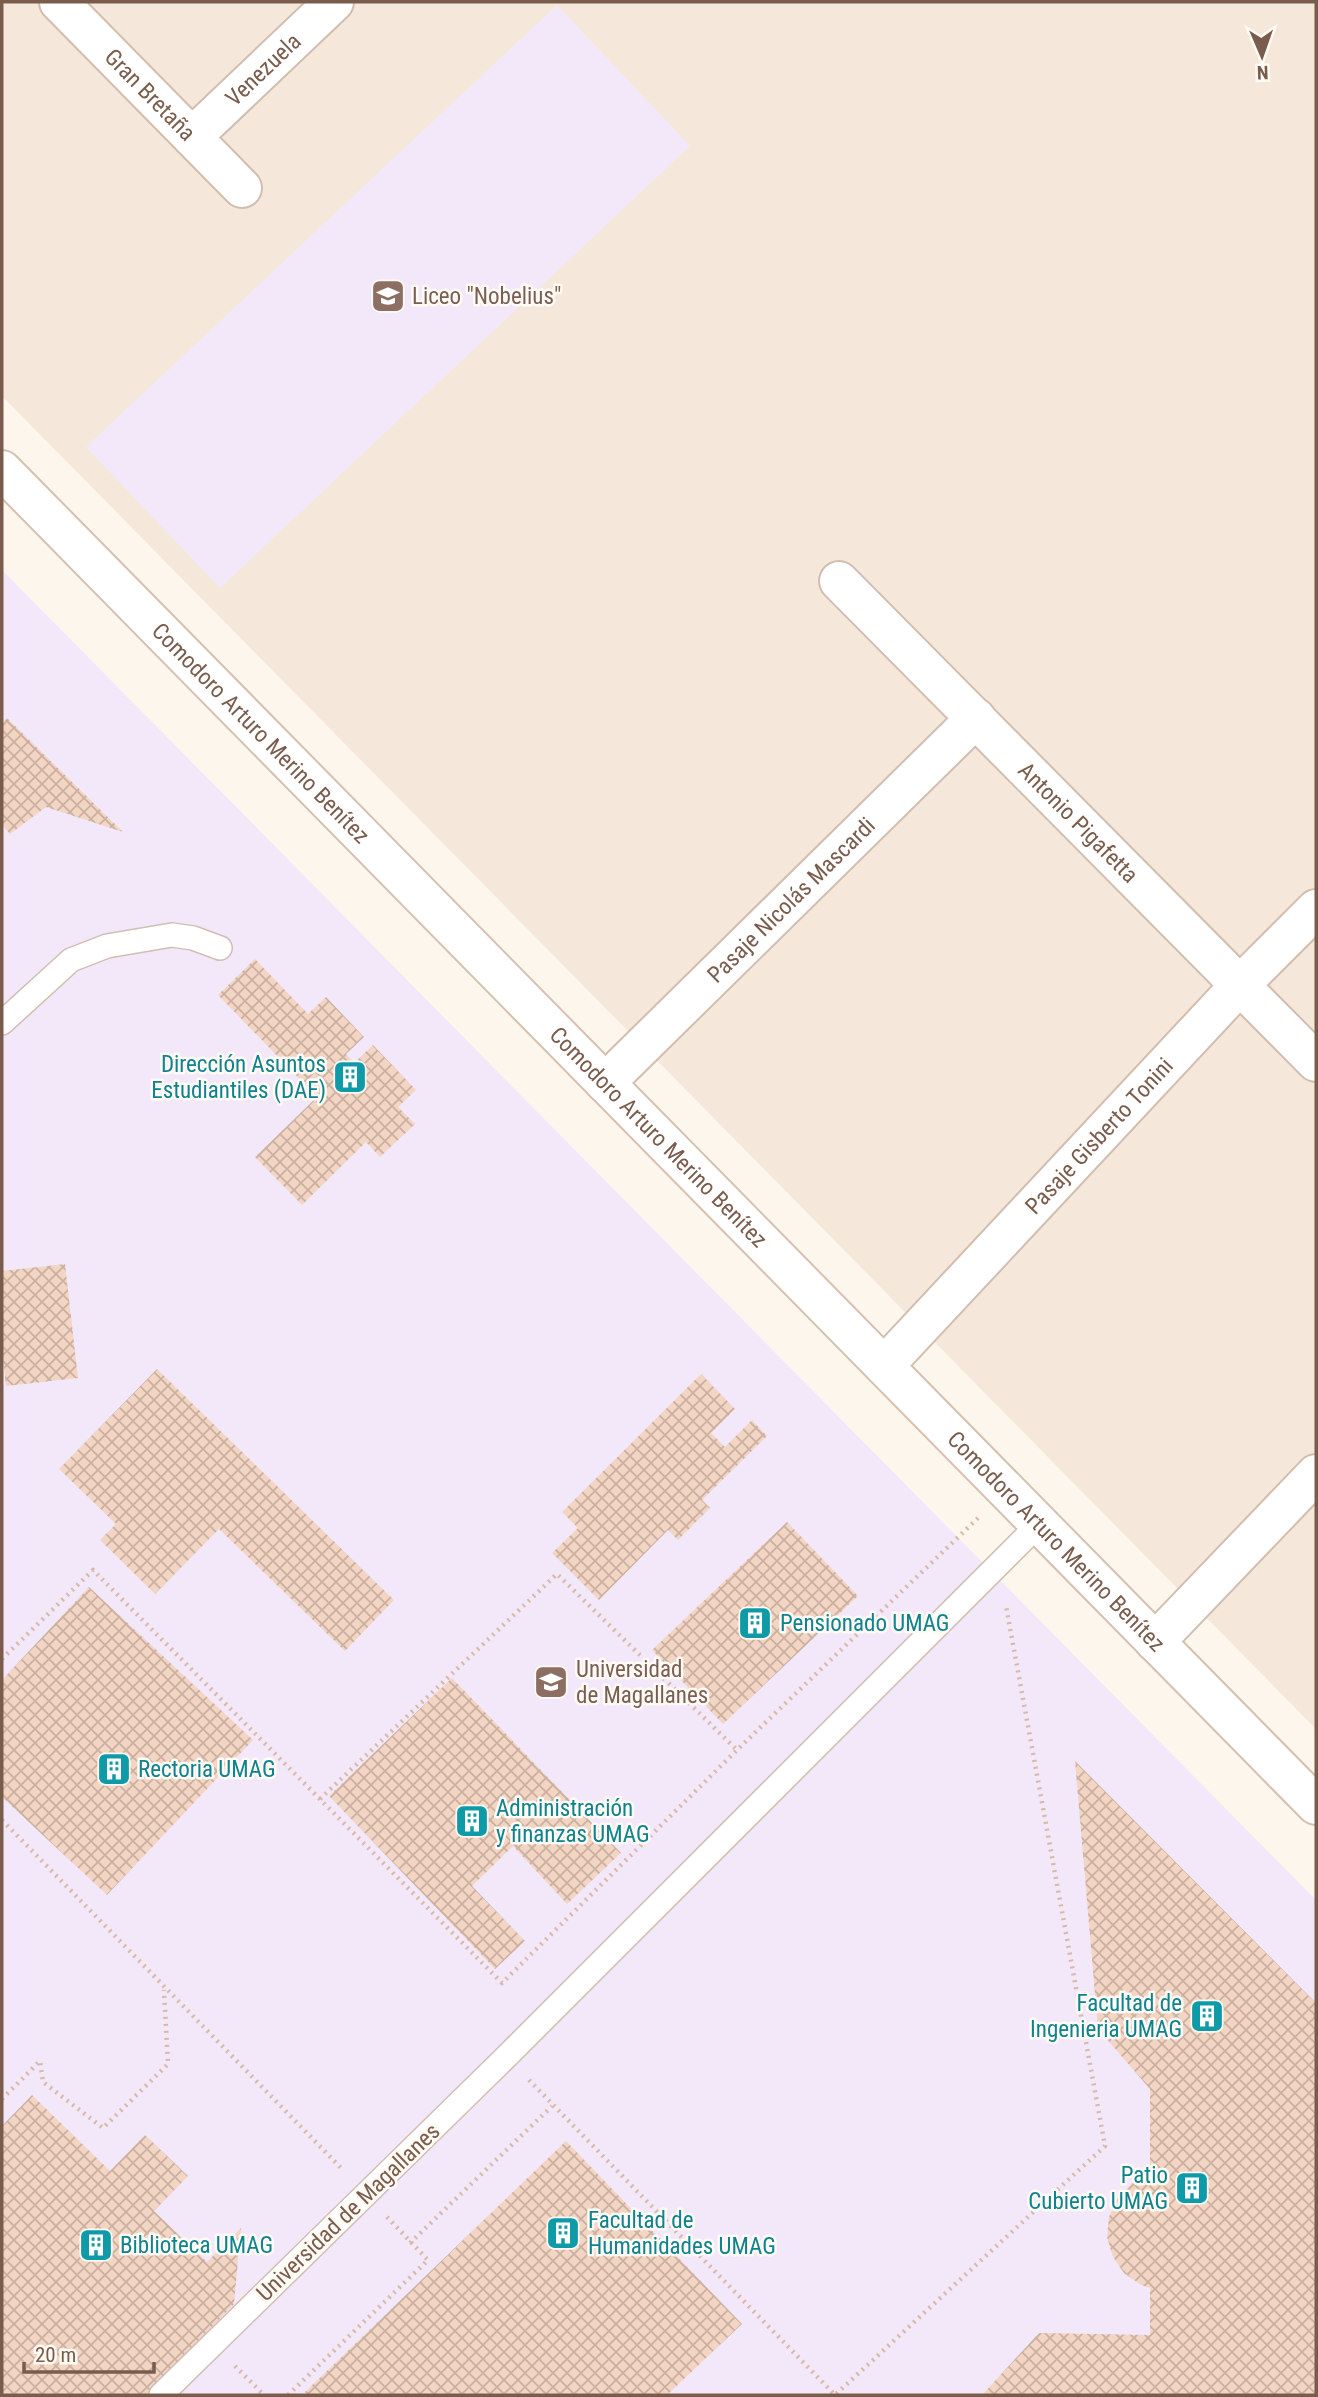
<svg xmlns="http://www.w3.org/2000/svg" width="1318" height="2397" font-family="'Roboto Condensed',sans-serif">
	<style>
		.residential { fill: #f5e8da }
		.education { fill: #f3e8fa }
		.building { fill: url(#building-cross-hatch) }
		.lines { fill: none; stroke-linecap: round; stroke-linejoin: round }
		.service-casing { stroke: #d1beb0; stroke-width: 26 }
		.minor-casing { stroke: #d1beb0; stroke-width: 42 }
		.secondary-casing { stroke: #d6c0b0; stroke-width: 42 }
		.path { stroke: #d9b8a5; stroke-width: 4.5; stroke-dasharray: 2 5; stroke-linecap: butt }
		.service { stroke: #fff; stroke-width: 23 }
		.minor { stroke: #fff; stroke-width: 38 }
		.secondary { stroke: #fff; stroke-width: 38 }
		.labels { text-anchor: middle; stroke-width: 5; stroke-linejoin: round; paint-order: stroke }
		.street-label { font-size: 23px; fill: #7a5c4d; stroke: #fffaf3 }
		.education-label { font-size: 23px; fill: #785e54; stroke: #fffaf3; text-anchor: start }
		.culture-label { font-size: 23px; fill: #0d838f; stroke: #fffaf3; text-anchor: start }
	</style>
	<defs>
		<pattern id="building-cross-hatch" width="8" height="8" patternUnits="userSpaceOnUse" patternTransform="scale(1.75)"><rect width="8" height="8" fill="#f3d5c3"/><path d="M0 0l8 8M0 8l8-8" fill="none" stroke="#cab0a1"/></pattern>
	</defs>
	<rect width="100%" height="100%" fill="#fdf6ec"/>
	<path class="residential" d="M2,2H1316V1729L2,396Z"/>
	<g class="education">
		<path d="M557,5L690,146L220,588L86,447Z"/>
		<path d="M2,570L1316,1900V2395H2Z"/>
	</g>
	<g class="building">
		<path d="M7,718L123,832L46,807L10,834L2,825V724Z"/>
		<path d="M255,959L308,1014L326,997L364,1037L346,1054L354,1063L373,1045L416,1090L398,1107L415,1124L380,1157L366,1142L302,1205L255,1157L317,1097L218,995Z"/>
		<path d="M65,1264L78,1378L6,1386L2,1347V1271Z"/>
		<path d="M157,1369L394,1600L345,1651L219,1529L155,1594L100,1540L116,1524L59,1469Z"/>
		<path d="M701,1374L735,1409L711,1433L725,1447L752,1420L767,1436L702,1500L710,1508L678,1540L668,1530L599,1600L552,1553L578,1528L562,1512Z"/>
		<path d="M787,1522L858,1596L723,1724L652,1650Z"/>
		<path d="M89,1587L253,1740L107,1895L2,1797V1680Z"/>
		<path d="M452,1678L621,1853L567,1904L513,1846L472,1886L525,1941L495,1969L329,1796Z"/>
		<path d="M1075,1761L1316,2003V2395H982L1039,2333L1150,2335V2288L1141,2285L1124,2273L1113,2257L1107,2237L1109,2217L1117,2199L1131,2184L1150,2175V2089L1098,2029Z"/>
		<path d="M32,2095L110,2171L145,2135L188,2176L154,2211L207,2262L241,2228L234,2304L146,2395H2V2126Z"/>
		<path d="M566,2141L742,2324L667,2395H308L305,2392Z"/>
	</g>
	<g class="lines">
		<g class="service-casing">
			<g id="service">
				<path d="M2,1023L71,960L107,946L172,935L193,938L220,948"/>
				<path d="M161,2395L507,2056L1039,1524"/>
			</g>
		</g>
		<g class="minor-casing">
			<g id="minor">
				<path id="s1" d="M59,2L242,188"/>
				<path id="s2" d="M192,137L334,2"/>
				<path id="s3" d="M839,581L1316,1062"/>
				<path id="s4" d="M605,1083L976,718"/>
				<path id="s5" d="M884,1366L1240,985L1316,909"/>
				<path d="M1155,1642L1316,1474"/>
			</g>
		</g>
		<g class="secondary-casing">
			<g id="secondary">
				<path id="s6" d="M2,470L1316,1805"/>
			</g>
		</g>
		<g class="path">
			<path d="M2,1659L93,1570L502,1983L737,1750L978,1518"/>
			<path d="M320,1799L557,1574L737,1750"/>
			<path d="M2,1820L343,2170"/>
			<path d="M529,2080L835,2395L1105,2146L1006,1606"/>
			<path d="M2,2099L40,2061L43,2082L103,2128L168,2064L164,1990"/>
			<path d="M410,2243L552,2106"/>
			<path d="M235,2366L264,2395"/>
			<path d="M288,2395L428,2260L387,2217"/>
		</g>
		<use href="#service" class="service"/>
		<use href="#minor" class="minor"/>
		<use href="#secondary" class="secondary"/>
	</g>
	<defs>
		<g id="school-square" transform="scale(1.75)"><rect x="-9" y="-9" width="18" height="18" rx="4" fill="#8d6e63" stroke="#fffaf3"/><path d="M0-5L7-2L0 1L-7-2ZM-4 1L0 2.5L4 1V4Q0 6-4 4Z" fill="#fff"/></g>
		<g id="building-square" transform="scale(1.75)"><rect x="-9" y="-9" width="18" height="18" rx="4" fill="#0f9aa8" stroke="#fffaf3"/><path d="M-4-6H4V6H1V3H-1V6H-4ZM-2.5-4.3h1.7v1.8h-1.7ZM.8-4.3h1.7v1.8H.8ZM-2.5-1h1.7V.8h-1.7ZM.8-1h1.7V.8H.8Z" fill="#fff"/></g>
		<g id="university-square" transform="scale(1.75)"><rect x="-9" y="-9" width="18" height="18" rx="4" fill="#8d6e63" stroke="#fffaf3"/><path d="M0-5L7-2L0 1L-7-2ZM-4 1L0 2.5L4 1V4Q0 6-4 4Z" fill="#fff"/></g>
	</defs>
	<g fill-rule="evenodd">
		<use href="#school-square" x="388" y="296"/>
		<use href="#building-square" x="350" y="1077"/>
		<use href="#building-square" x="755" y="1623"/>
		<use href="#university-square" x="551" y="1682"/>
		<use href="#building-square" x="114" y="1769"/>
		<use href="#building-square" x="472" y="1821"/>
		<use href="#building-square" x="1207" y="2016"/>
		<use href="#building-square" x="1192" y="2188"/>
		<use href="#building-square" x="563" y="2233"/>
		<use href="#building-square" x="96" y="2245"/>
	</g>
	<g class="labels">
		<g class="street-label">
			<text dy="8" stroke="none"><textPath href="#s2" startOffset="98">Venezuela</textPath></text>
			<text dy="8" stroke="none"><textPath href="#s1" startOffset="130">Gran Bretaña</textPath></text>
			<text dy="8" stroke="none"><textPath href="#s6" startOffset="369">Comodoro Arturo Merino Benítez</textPath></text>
			<text dy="8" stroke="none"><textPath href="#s3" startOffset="340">Antonio Pigafetta</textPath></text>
			<text dy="8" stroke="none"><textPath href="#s4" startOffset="261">Pasaje Nicolás Mascardi</textPath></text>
			<text dy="8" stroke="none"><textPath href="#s5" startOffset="315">Pasaje Gisberto Tonini</textPath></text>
			<text dy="8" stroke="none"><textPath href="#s6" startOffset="936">Comodoro Arturo Merino Benítez</textPath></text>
			<text dy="8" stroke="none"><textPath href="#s6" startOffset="1503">Comodoro Arturo Merino Benítez</textPath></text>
			<text transform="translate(348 2212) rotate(-44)" y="8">Universidad de Magallanes</text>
		</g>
		<g class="education-label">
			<text x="412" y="304">Liceo "Nobelius"</text>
			<text x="576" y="1677">Universidad<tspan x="576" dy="26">de Magallanes</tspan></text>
		</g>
		<g class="culture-label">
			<text x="326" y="1072" text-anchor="end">Dirección Asuntos<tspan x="326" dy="26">Estudiantiles (DAE)</tspan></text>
			<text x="780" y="1631">Pensionado UMAG</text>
			<text x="138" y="1777">Rectoria UMAG</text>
			<text x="496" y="1816">Administración<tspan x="496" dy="26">y finanzas UMAG</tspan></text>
			<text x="1182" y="2011" text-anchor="end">Facultad de<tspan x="1182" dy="26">Ingenieria UMAG</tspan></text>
			<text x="1168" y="2183" text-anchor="end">Patio<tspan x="1168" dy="26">Cubierto UMAG</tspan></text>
			<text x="588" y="2228">Facultad de<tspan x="588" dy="26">Humanidades UMAG</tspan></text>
			<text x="120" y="2253">Biblioteca UMAG</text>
		</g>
	</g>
	<rect width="1318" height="2397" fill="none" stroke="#7a5c4d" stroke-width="7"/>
	<g transform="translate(1262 56) rotate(178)" stroke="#fffaf3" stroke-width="5" paint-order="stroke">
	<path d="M0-5L12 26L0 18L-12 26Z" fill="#7a5c4d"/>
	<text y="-10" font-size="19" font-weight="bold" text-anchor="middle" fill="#7a5c4d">N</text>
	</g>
	<path d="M24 2362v10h130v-10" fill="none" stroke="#7a5c4d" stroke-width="3.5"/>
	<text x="35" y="2362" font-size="21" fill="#7a5c4d" stroke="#fffaf3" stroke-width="5" paint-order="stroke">20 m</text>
</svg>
